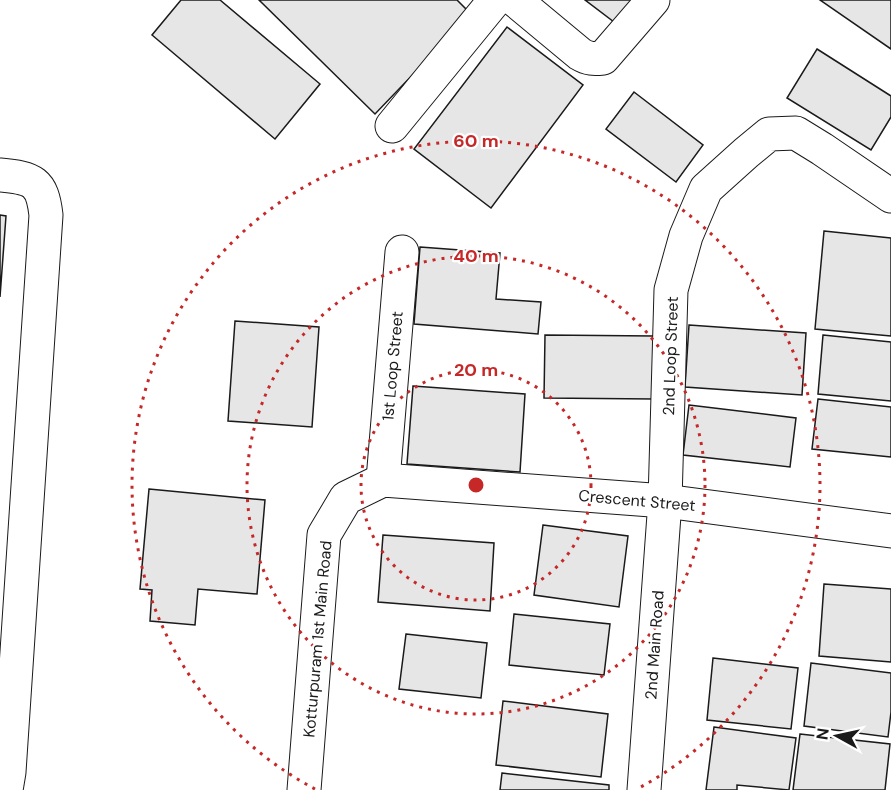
<svg xmlns="http://www.w3.org/2000/svg" width="891" height="790" font-family="'DM Sans',sans-serif">
	<style>
		.building { fill: #e6e6e6; stroke: #1a1a1a; stroke-width: 1.5 }
		.lines { fill: none; stroke-linecap: round; stroke-linejoin: round }
		.street-casing { stroke: #1a1a1a; stroke-width: 35 }
		.street { stroke: #fff; stroke-width: 33 }
		.ring { fill: none; stroke: #c62828; stroke-width: 3; stroke-dasharray: 3 6 }
		.labels { text-anchor: middle; stroke-width: 4.5; stroke-linejoin: round; paint-order: stroke }
		.street-label { font-size: 16px; fill: #1a1a1a; stroke: #fff }
		.centre { fill: #c62828; stroke: #fff; stroke-width: 3 }
		.ring-label { font-size: 18px; text-anchor: middle; font-weight: bold; fill: #c62828; stroke: #fff; stroke-width: 4.5; stroke-linejoin: round; paint-order: stroke }
	</style>
	<rect width="100%" height="100%" fill="#fff"/>
	<g class="building">
		<path d="M181,0H220L320,84L275,139L152,35Z"/>
		<path d="M259,0H457L471,14L375,114Z"/>
		<path d="M585,0H637L618,25Z"/>
		<path d="M820,0H891V49Z"/>
		<path d="M507,27L583,85L491,208L414,149Z"/>
		<path d="M817,49L891,96V117L871,150L787,98Z"/>
		<path d="M634,92L703,145L676,182L606,129Z"/>
		<path d="M0,215L6,216L0,297Z"/>
		<path d="M824,231L891,238V336L815,329Z"/>
		<path d="M420,247L500,253L496,299L541,302L538,334L414,324Z"/>
		<path d="M235,321L319,327L312,427L228,421Z"/>
		<path d="M689,325L806,333L802,395L685,387Z"/>
		<path d="M545,335L654,336V399L544,398Z"/>
		<path d="M823,335L891,342V401L818,394Z"/>
		<path d="M413,386L525,394L520,472L407,464Z"/>
		<path d="M818,399L891,407V457L812,449Z"/>
		<path d="M689,405L796,418L790,467L683,455Z"/>
		<path d="M149,489L265,500L257,594L198,589L195,625L150,621L152,590L140,589Z"/>
		<path d="M543,525L628,536L619,607L534,595Z"/>
		<path d="M383,535L494,543L490,611L378,602Z"/>
		<path d="M824,584L891,589V662L819,656Z"/>
		<path d="M514,614L610,624L604,675L509,665Z"/>
		<path d="M406,634L487,643L481,698L399,689Z"/>
		<path d="M713,658L798,668L791,729L707,720Z"/>
		<path d="M811,663L891,673V712L888,737L804,726Z"/>
		<path d="M503,701L608,714L601,777L496,765Z"/>
		<path d="M714,727L796,738L789,790L737,785V790H706Z"/>
		<path d="M800,734L890,744L885,790H793Z"/>
		<path d="M502,773L609,785V790H500Z"/>
	</g>
	<g class="lines">
		<g class="street-casing">
			<g id="street">
				<path d="M515,0L580,54C588,59 594,59 603,58L653,0"/>
				<path d="M392,126L495,0"/>
				<path d="M0,175C33,178 42,181 46,215L9,772L6,790"/>
				<path d="M383,480L402,252"/>
				<path d="M304,790L324,535L346,498L383,480L665,501L891,531"/>
				<path d="M644,790L665,501L671,290L686,236L706,189L746,153L769,134L796,133L822,149L891,196"/>
			</g>
		</g>
		<use href="#street" class="street"/>
	</g>
	<g class="ring">
		<circle cx="476" cy="485" r="115"/>
		<circle cx="476" cy="485" r="229"/>
		<path d="M315 789A344 344 0 1 1 637 789"/>
	</g>
	<g class="labels">
		<g class="street-label">
			<text transform="translate(670 356) rotate(-88)" y="6">2nd Loop Street</text>
			<text transform="translate(392 366) rotate(-85)" y="6">1st Loop Street</text>
			<text transform="translate(637 500) rotate(5)" y="6">Crescent Street</text>
			<text transform="translate(317 639) rotate(-85)" y="6">Kotturpuram 1st Main Road</text>
			<text transform="translate(654 645) rotate(-86)" y="6">2nd Main Road</text>
		</g>
	</g>
	<circle cx="476" cy="485" r="9" class="centre"/>
	<g class="ring-label">
		<text x="476" y="147">60 m</text>
		<text x="476" y="262">40 m</text>
		<text x="476" y="376">20 m</text>
	</g>
	<g transform="translate(837 736) rotate(278)" stroke="#ffffff" stroke-width="4.5" paint-order="stroke">
	<path d="M0-4.5L10 22L0 15L-10 22Z" fill="#1a1a1a"/>
	<text y="-9" font-size="16" font-weight="bold" text-anchor="middle" fill="#1a1a1a">N</text>
	</g>
</svg>
